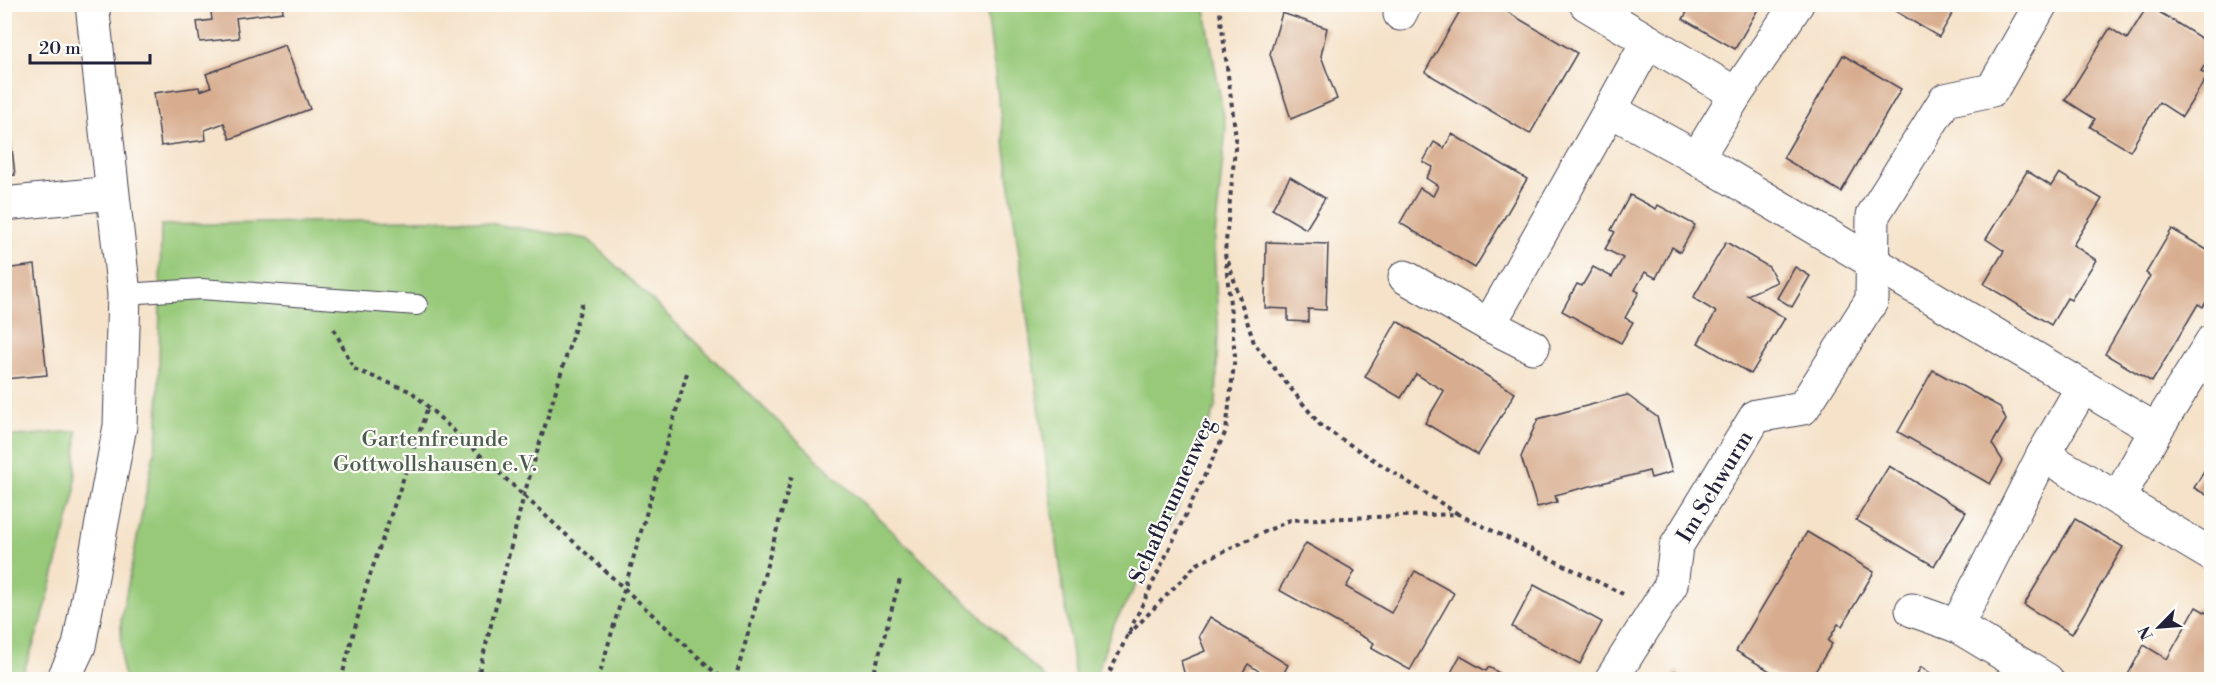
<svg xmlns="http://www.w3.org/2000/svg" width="2216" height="684" font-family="'Libre Bodoni',serif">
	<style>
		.green { fill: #97c979; stroke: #5c765a; stroke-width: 1.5 }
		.building { fill: #d8ad8f }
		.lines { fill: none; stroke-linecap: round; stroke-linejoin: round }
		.lane-casing { stroke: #423f50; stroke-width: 22 }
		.street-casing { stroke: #423f50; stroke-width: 35 }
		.path { stroke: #423f50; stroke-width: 4; stroke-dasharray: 4.5 4.5; stroke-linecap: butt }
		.lane { stroke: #fff; stroke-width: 20 }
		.street { stroke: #fff; stroke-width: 33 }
		.labels { text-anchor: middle; stroke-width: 4.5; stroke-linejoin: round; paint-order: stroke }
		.park-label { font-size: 22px; fill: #4b5c51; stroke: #fdfcf7 }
		.street-label { font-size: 22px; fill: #22223b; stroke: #fdfcf7 }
	</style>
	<rect width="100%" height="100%" fill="#fdfcf7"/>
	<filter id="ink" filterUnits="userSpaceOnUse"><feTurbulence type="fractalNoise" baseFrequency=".0167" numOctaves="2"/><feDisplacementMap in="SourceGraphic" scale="12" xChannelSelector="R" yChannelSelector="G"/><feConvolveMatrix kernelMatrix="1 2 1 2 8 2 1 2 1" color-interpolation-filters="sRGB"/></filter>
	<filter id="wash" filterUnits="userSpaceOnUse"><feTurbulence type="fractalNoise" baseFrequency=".008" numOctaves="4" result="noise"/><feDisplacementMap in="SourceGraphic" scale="24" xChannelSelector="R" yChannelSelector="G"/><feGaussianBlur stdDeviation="1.35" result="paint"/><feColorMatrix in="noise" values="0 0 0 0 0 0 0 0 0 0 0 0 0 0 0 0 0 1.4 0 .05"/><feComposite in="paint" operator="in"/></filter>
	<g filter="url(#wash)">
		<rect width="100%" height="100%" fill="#f5e2c9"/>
		<g class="green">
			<path d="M986,5H1204L1226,129L1214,247L1218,326L1216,406L1175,516L1112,628L1095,679H1075Z"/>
			<path d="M462,219L588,239L1046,679L126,680L122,670L121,619L158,433L161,225Z"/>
			<path d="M77,431L75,494L42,620L21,679H5V437Z"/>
		</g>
		<g id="blocks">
			<g class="building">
				<path d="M210,4H282L283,12L236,18L239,38L200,42L197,22L212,20Z"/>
				<path d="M1464,4H1494L1577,53L1530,134L1425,72Z"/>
				<path d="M1686,4H1761L1735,49L1683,19L1690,7Z"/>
				<path d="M1898,4H1958L1939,37L1895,11Z"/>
				<path d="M2148,5L2212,45V53L2201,71L2208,75L2182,117L2159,102L2130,151L2090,127L2095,119L2065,100L2110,28L2127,39Z"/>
				<path d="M1282,13L1327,28L1321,56L1337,99L1291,119L1270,54Z"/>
				<path d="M285,45L310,109L230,139L224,123L205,130L206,140L161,146L154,93L199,87L200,91L211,87L206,74Z"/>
				<path d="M1843,55L1901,89L1841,192L1783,158Z"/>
				<path d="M4,79L15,175L4,176Z"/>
				<path d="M1452,134L1527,179L1475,268L1400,223L1420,188L1433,196L1438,186L1426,178L1433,167L1423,162L1434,142L1444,148Z"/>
				<path d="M2027,171L2051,186L2059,173L2102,199L2073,245L2096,260L2071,300L2067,298L2051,325L1984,284L2004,251L1986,239Z"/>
				<path d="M1290,177L1325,198L1306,229L1272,209Z"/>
				<path d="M1630,195L1656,209L1658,205L1695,225L1680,252L1672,247L1656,278L1645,272L1635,290L1639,292L1625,318L1633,322L1621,343L1562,311L1577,284L1582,286L1593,267L1612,277L1623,258L1605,249L1615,232L1611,230Z"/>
				<path d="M2172,229L2212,253V293L2203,307L2198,304L2152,382L2105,354L2150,276L2146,273Z"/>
				<path d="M1266,242L1328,244L1326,310L1308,309V322L1288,321V309L1265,308Z"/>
				<path d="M1726,242L1769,267L1777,282L1747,295L1785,318L1751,374L1698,343L1716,312L1693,298Z"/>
				<path d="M35,265L47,375L4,379V269Z"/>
				<path d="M1795,267L1810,276L1792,307L1777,298Z"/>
				<path d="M1397,321L1515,393L1478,455L1425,423L1444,391L1416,374L1401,398L1365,377Z"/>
				<path d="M1933,370L2000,407L2006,420L1992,444L2003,461L1990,484L1898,432Z"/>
				<path d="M1627,395L1657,417L1672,472L1651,478L1649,471L1555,495L1557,502L1537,507L1521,457L1538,419Z"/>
				<path d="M2212,457V498L2194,488Z"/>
				<path d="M1889,466L1966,512L1934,566L1856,520Z"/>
				<path d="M2075,519L2123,547L2072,634L2024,605Z"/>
				<path d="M1807,532L1874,572L1842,626L1838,624L1828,641L1832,644L1810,680H1785L1736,651Z"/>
				<path d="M1306,543L1355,571L1346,587L1391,613L1415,571L1454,593L1410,670L1371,648L1374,643L1279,590Z"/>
				<path d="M1534,585L1602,622L1580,664L1512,627Z"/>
				<path d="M2196,607L2212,616V680H2161L2157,677L2155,680H2125L2144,645L2167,659Z"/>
				<path d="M1210,617L1288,665L1280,680H1272L1248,664L1238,680H1186L1181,661L1205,651L1199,636Z"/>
				<path d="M1460,656L1486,671L1489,667L1511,680H1447Z"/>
				<path d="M1921,667L1941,680H1913Z"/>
				<path d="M1675,671L1689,680H1670Z"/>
			</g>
		</g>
	</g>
	<g filter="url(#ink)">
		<use href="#blocks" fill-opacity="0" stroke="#423f50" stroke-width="1.5"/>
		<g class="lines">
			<g class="lane-casing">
				<path id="lane" d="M124,294L201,289L417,305"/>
			</g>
			<g class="street-casing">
				<g id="street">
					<path d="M1586,4L1648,41L1610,110L1697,158L2156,430L2118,499L2212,555"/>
					<path d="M1400,14L1405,4"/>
					<path d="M1648,41L1736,94"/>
					<path d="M1697,158L1736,94L1797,4"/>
					<path d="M4,204L112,193"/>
					<path d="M1405,277L1489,325L1610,110"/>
					<path d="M1489,325L1533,347"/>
					<path d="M2156,430L2212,341"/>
					<path d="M2043,455L2118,499"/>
					<path d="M1912,610L1957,626"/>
					<path d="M63,680L79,646L120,426L124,294L92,4"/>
					<path d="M1611,680L1671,585L1676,547L1756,416L1803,408L1872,300L1873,215L1945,100L1992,90L2041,4"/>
					<path d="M2047,680L1957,626L2043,455L2082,388"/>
				</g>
			</g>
			<g class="path">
				<path d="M1228,261L1254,343L1321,426L1458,514"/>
				<path d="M334,329L354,369L412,392L723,680"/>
				<path d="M1128,635L1197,564L1290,520L1458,514L1623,594"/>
				<path d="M341,680L365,590L428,407"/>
				<path d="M477,680L524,495L583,301"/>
				<path d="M598,680L687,373"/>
				<path d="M735,680L792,475"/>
				<path d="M872,680L901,576"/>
				<path d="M1106,680L1226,431L1235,356L1225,252L1236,138L1219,4"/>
			</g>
			<use href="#lane" class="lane"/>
			<use href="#street" class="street"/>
		</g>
	</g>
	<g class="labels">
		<g class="park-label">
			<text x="435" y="446">Gartenfreunde<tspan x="435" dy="25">Gottwollshausen e.V.</tspan></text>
		</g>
		<g class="street-label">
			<text transform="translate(1714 486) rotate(-59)" y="8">Im Schwurm</text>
			<text transform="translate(1171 500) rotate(-66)" y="8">Schafbrunnenweg</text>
		</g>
	</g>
	<rect width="2216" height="684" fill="none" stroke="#fdfcf7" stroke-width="24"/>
	<g transform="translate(2159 627) rotate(245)" stroke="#fdfcf7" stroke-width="4.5" paint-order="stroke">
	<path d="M0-4.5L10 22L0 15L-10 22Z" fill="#22223b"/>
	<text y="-9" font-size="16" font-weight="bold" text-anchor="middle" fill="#22223b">N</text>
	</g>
	<path d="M30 54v9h120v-9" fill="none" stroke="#22223b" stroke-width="3"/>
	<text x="39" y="54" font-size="18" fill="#22223b" stroke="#fdfcf7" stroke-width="4.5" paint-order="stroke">20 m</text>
</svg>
